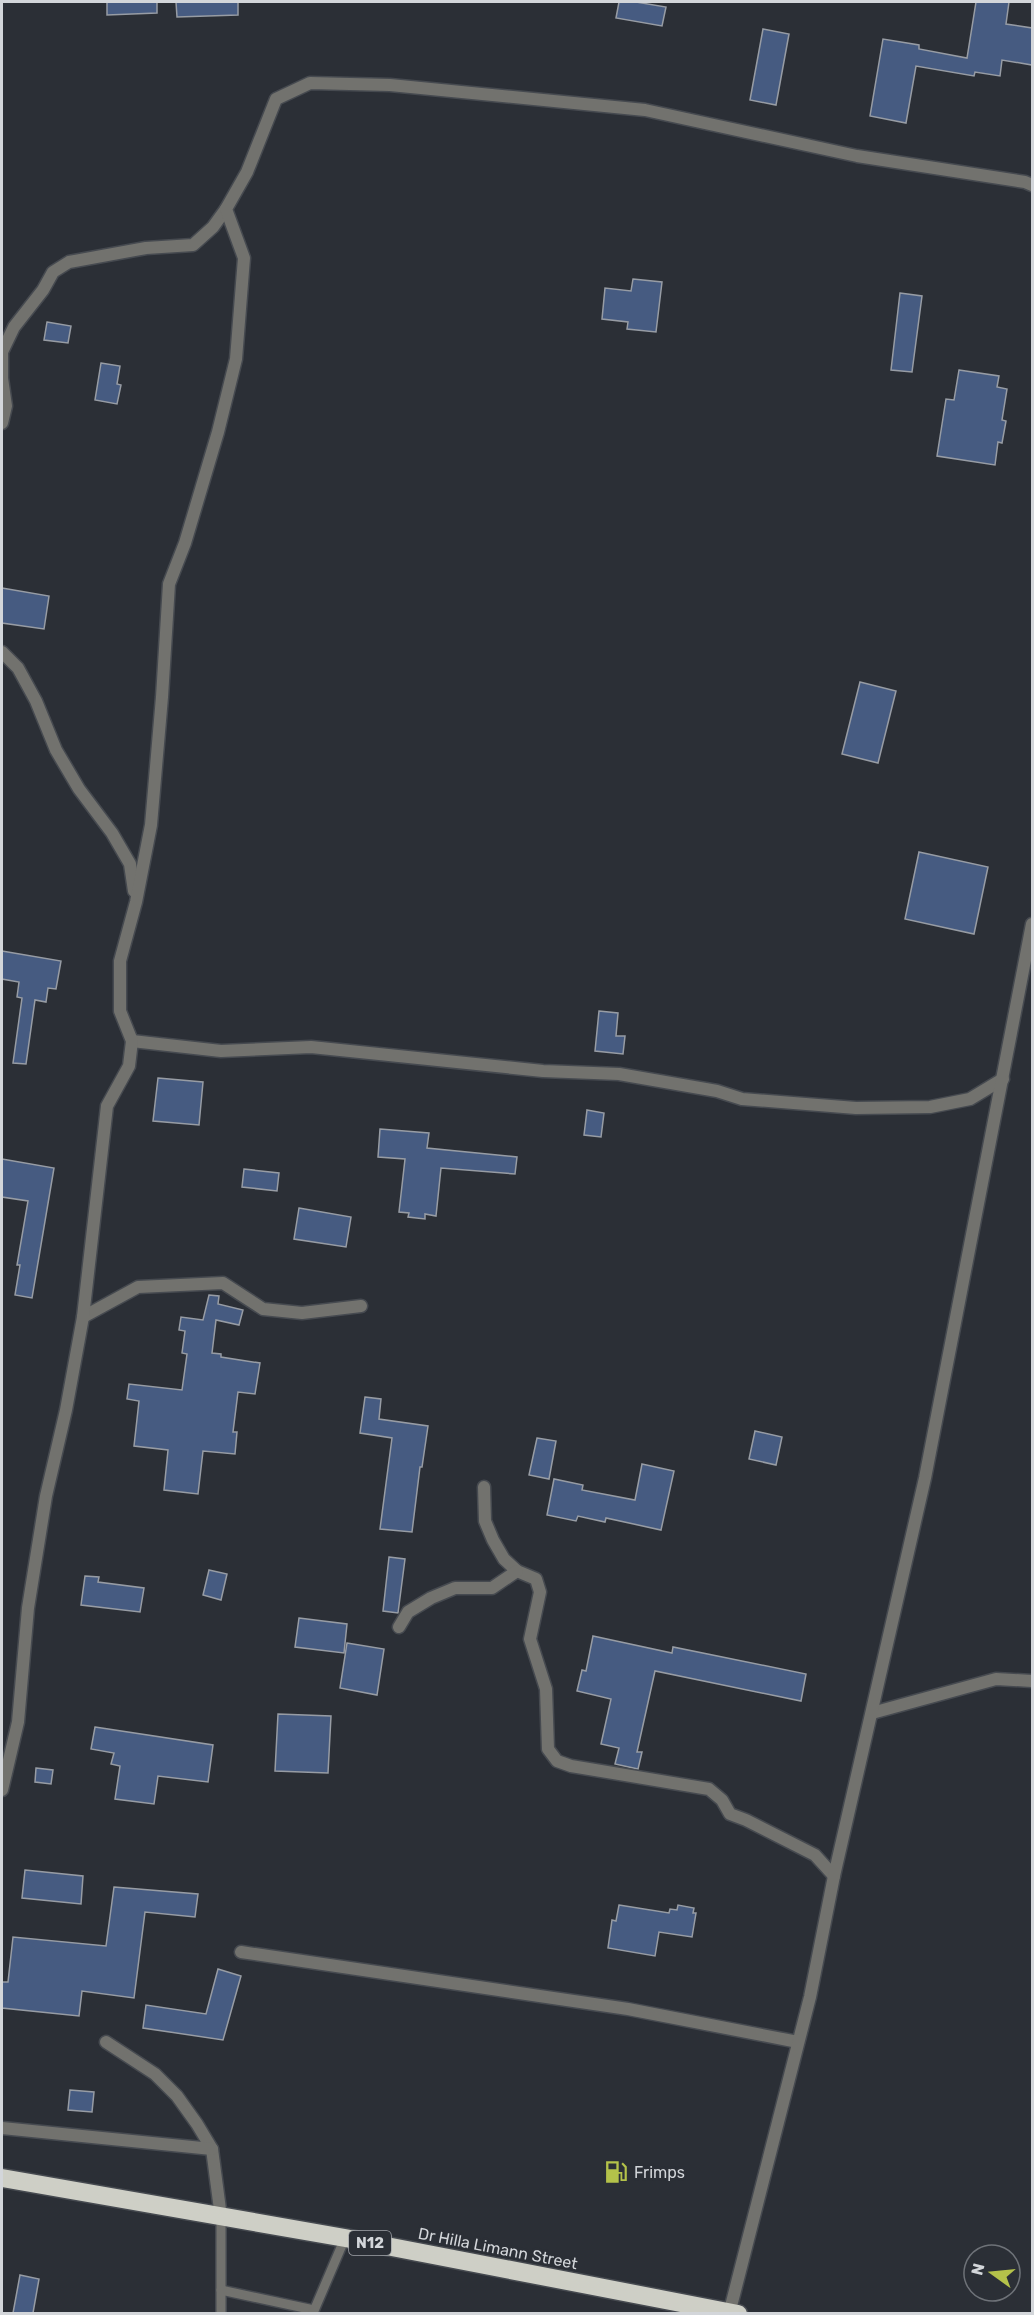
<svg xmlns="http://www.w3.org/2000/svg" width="1034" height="2315" font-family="Rubik,sans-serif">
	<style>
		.building { fill: #465b81; stroke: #979ca4; stroke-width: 1.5 }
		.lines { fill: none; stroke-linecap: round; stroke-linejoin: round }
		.lane-casing { stroke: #464a50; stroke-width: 12 }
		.street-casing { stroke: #464a50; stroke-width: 15 }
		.highway-casing { stroke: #464a50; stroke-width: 21 }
		.lane { stroke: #72726e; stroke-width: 9 }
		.street { stroke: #72726e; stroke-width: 12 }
		.highway { stroke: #cecfc6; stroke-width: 18 }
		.labels { text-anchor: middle; stroke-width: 5; stroke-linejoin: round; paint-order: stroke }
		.shield { fill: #2b2f36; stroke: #a1a4a9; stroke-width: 1.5 }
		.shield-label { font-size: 15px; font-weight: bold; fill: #d3d6da }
		.poi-label { font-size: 16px; fill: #d3d6da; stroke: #2b2f36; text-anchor: start }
		.street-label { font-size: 16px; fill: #d3d6da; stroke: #2b2f36 }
	</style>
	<rect width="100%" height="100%" fill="#2b2f36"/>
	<g class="building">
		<path d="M107,2H157V13L107,15Z"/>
		<path d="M176,2H238V15L177,17Z"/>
		<path d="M619,2H636L666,7L662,26L616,18Z"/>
		<path d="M976,2H1009L1006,24L1032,28V65L1002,60L1000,76L975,72L974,76L916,66L906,123L870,116L883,39L919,45V49L967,58Z"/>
		<path d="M763,29L789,34L776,105L750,100Z"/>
		<path d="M633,279L662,282L656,332L627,329L628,322L602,319L605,288L631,291Z"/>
		<path d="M900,293L922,296L912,372L891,370Z"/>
		<path d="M47,322L71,326L68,343L44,340Z"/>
		<path d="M101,363L120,366L117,384L121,385L117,404L95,400Z"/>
		<path d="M959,370L999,376L997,387L1007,389L1002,420L1006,421L1002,443L998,442L995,465L937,456L946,399L954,400Z"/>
		<path d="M2,588L49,596L44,629L2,623Z"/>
		<path d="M860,682L896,691L878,763L842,754Z"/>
		<path d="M919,852L988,867L974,934L905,919Z"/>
		<path d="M2,951L61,961L56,989L48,988L46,1002L35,1000L26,1064L13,1063L22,998L17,997L19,982L2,979Z"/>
		<path d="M599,1011L618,1013L616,1036H625L623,1054L595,1051Z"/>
		<path d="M158,1078L203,1082L199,1125L153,1121Z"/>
		<path d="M587,1110L604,1113L601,1137L584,1135Z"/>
		<path d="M380,1129L429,1133L427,1148L517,1157L515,1174L441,1168L436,1216L425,1214V1219L408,1217L409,1213L399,1212L405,1159L378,1157Z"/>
		<path d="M2,1159L54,1168L32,1298L15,1295L20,1265H17L28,1201L2,1197Z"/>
		<path d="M244,1169L279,1173L277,1191L242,1187Z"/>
		<path d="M299,1208L351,1217L346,1247L294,1239Z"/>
		<path d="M209,1295L219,1296L218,1304L243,1310L239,1325L216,1320L212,1353L221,1354V1357L260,1363L255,1394L238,1392L233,1432H237L235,1454L203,1451L198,1494L164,1490L168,1450L134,1446L139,1401L127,1399L129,1384L182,1390L187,1354L182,1353L185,1331L179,1330L181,1317L203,1320Z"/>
		<path d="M365,1397L381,1399L379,1419L428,1426L422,1467H420L412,1532L380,1529L392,1438L360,1433Z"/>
		<path d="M755,1431L782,1437L776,1465L749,1459Z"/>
		<path d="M537,1438L556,1441L549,1479L529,1475Z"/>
		<path d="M642,1464L674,1471L661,1530L606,1518L605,1522L578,1516L576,1521L547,1515L554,1479L583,1485L582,1490L635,1500Z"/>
		<path d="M389,1557L405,1559L398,1613L383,1611Z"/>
		<path d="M209,1570L227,1574L221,1600L203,1595Z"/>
		<path d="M85,1576L99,1577L98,1582L144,1588L140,1612L81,1605Z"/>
		<path d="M299,1618L347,1624L344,1653L295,1647Z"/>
		<path d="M593,1636L672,1653L673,1647L806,1674L801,1701L655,1671L637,1752H642L638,1769L615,1764L619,1748L601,1744L611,1699L577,1691L582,1670L586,1671Z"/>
		<path d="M347,1643L384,1649L377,1695L340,1688Z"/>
		<path d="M278,1714L331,1716L328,1773L275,1771Z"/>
		<path d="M95,1727L213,1745L208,1782L158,1776L154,1804L115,1799L120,1766L111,1764L114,1753L91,1749Z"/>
		<path d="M36,1768L53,1770L51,1784L35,1782Z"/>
		<path d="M25,1870L83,1876L81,1904L22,1898Z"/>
		<path d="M114,1887L198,1894L195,1917L145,1912L134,1998L82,1991L79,2016L2,2008V1982H8L13,1937L106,1946Z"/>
		<path d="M619,1905L669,1913L670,1909L677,1910L678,1905L694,1908L693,1913H696L692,1937L659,1932L655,1956L608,1948L612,1920L616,1921Z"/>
		<path d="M218,1969L241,1976L223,2040L143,2028L146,2005L206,2014Z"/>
		<path d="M70,2090L94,2092L92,2112L68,2110Z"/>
		<path d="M20,2275L39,2279L33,2313H13Z"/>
	</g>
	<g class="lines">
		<g class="lane-casing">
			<g id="lane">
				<path d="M221,2290L314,2310"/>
				<path d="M313,2313L345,2238"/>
				<path d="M221,2314V2217"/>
			</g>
		</g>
		<g class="street-casing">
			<g id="street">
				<path d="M2,423L6,406L2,378V352L14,327L43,290L53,272L69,262L146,248L193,245L213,227L226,209"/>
				<path d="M2,652L18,668L36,701L56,750L79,789L112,833L130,864L134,891"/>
				<path d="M132,1041L221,1051L311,1047L543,1071L619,1074L717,1091L742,1099L856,1108L930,1107L970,1099L1003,1079"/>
				<path d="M83,1317L138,1287L223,1283L263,1309L302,1313L361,1306"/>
				<path d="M484,1487L485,1521L493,1540L504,1559L517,1571L536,1579L540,1592L530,1639L546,1689L548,1749L557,1761L571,1766L709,1789L722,1800L730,1814L746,1820L815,1855L834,1876"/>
				<path d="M399,1627L408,1612L431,1598L455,1588H492L517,1571"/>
				<path d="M872,1713L996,1679L1032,1681"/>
				<path d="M2,1790L18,1722L28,1608L46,1496L66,1410L83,1317L107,1106L129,1066L132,1041L120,1011V961L136,902L151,825L162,697L169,584L185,543L218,432L236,359L244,258L226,209L247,172L276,99L310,83L390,85L645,110L857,156L1025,182L1032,185"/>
				<path d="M241,1952L628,2009L798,2042"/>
				<path d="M106,2042L155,2074L177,2096L197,2124L212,2149L221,2217"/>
				<path d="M2,2128L212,2149"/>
				<path d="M729,2314L810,1997L834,1876L925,1478L1032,924"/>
			</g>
		</g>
		<g class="highway-casing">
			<path id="highway" d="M2,2178L345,2238L738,2314"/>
		</g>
		<use href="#lane" class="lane"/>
		<use href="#street" class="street"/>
		<use href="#highway" class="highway"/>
	</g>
	<defs>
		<g id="fuel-bare" transform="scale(1.8)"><path d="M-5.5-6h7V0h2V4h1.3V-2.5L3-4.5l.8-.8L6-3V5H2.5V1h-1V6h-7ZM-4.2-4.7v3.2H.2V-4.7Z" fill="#b4c24a" stroke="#2b2f36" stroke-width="2.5" paint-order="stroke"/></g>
	</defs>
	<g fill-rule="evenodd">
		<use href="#fuel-bare" x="616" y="2172"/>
	</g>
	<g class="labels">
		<rect class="shield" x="349" y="2231" width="42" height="24" rx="4.5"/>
		<g class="shield-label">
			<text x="370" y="2248">N12</text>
		</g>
		<g class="poi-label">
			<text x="634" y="2178">Frimps</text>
		</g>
		<g class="street-label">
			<text transform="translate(498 2248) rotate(11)" y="6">Dr Hilla Limann Street</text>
		</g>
	</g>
	<rect width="1034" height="2315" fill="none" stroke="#d3d6da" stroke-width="6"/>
	<g transform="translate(992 2273) rotate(285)"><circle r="28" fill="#2b2f36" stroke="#6e7278" stroke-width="1.5"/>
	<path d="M0-4.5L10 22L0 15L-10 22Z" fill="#b4c24a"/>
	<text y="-9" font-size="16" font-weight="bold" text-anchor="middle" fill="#d3d6da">N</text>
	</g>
</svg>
